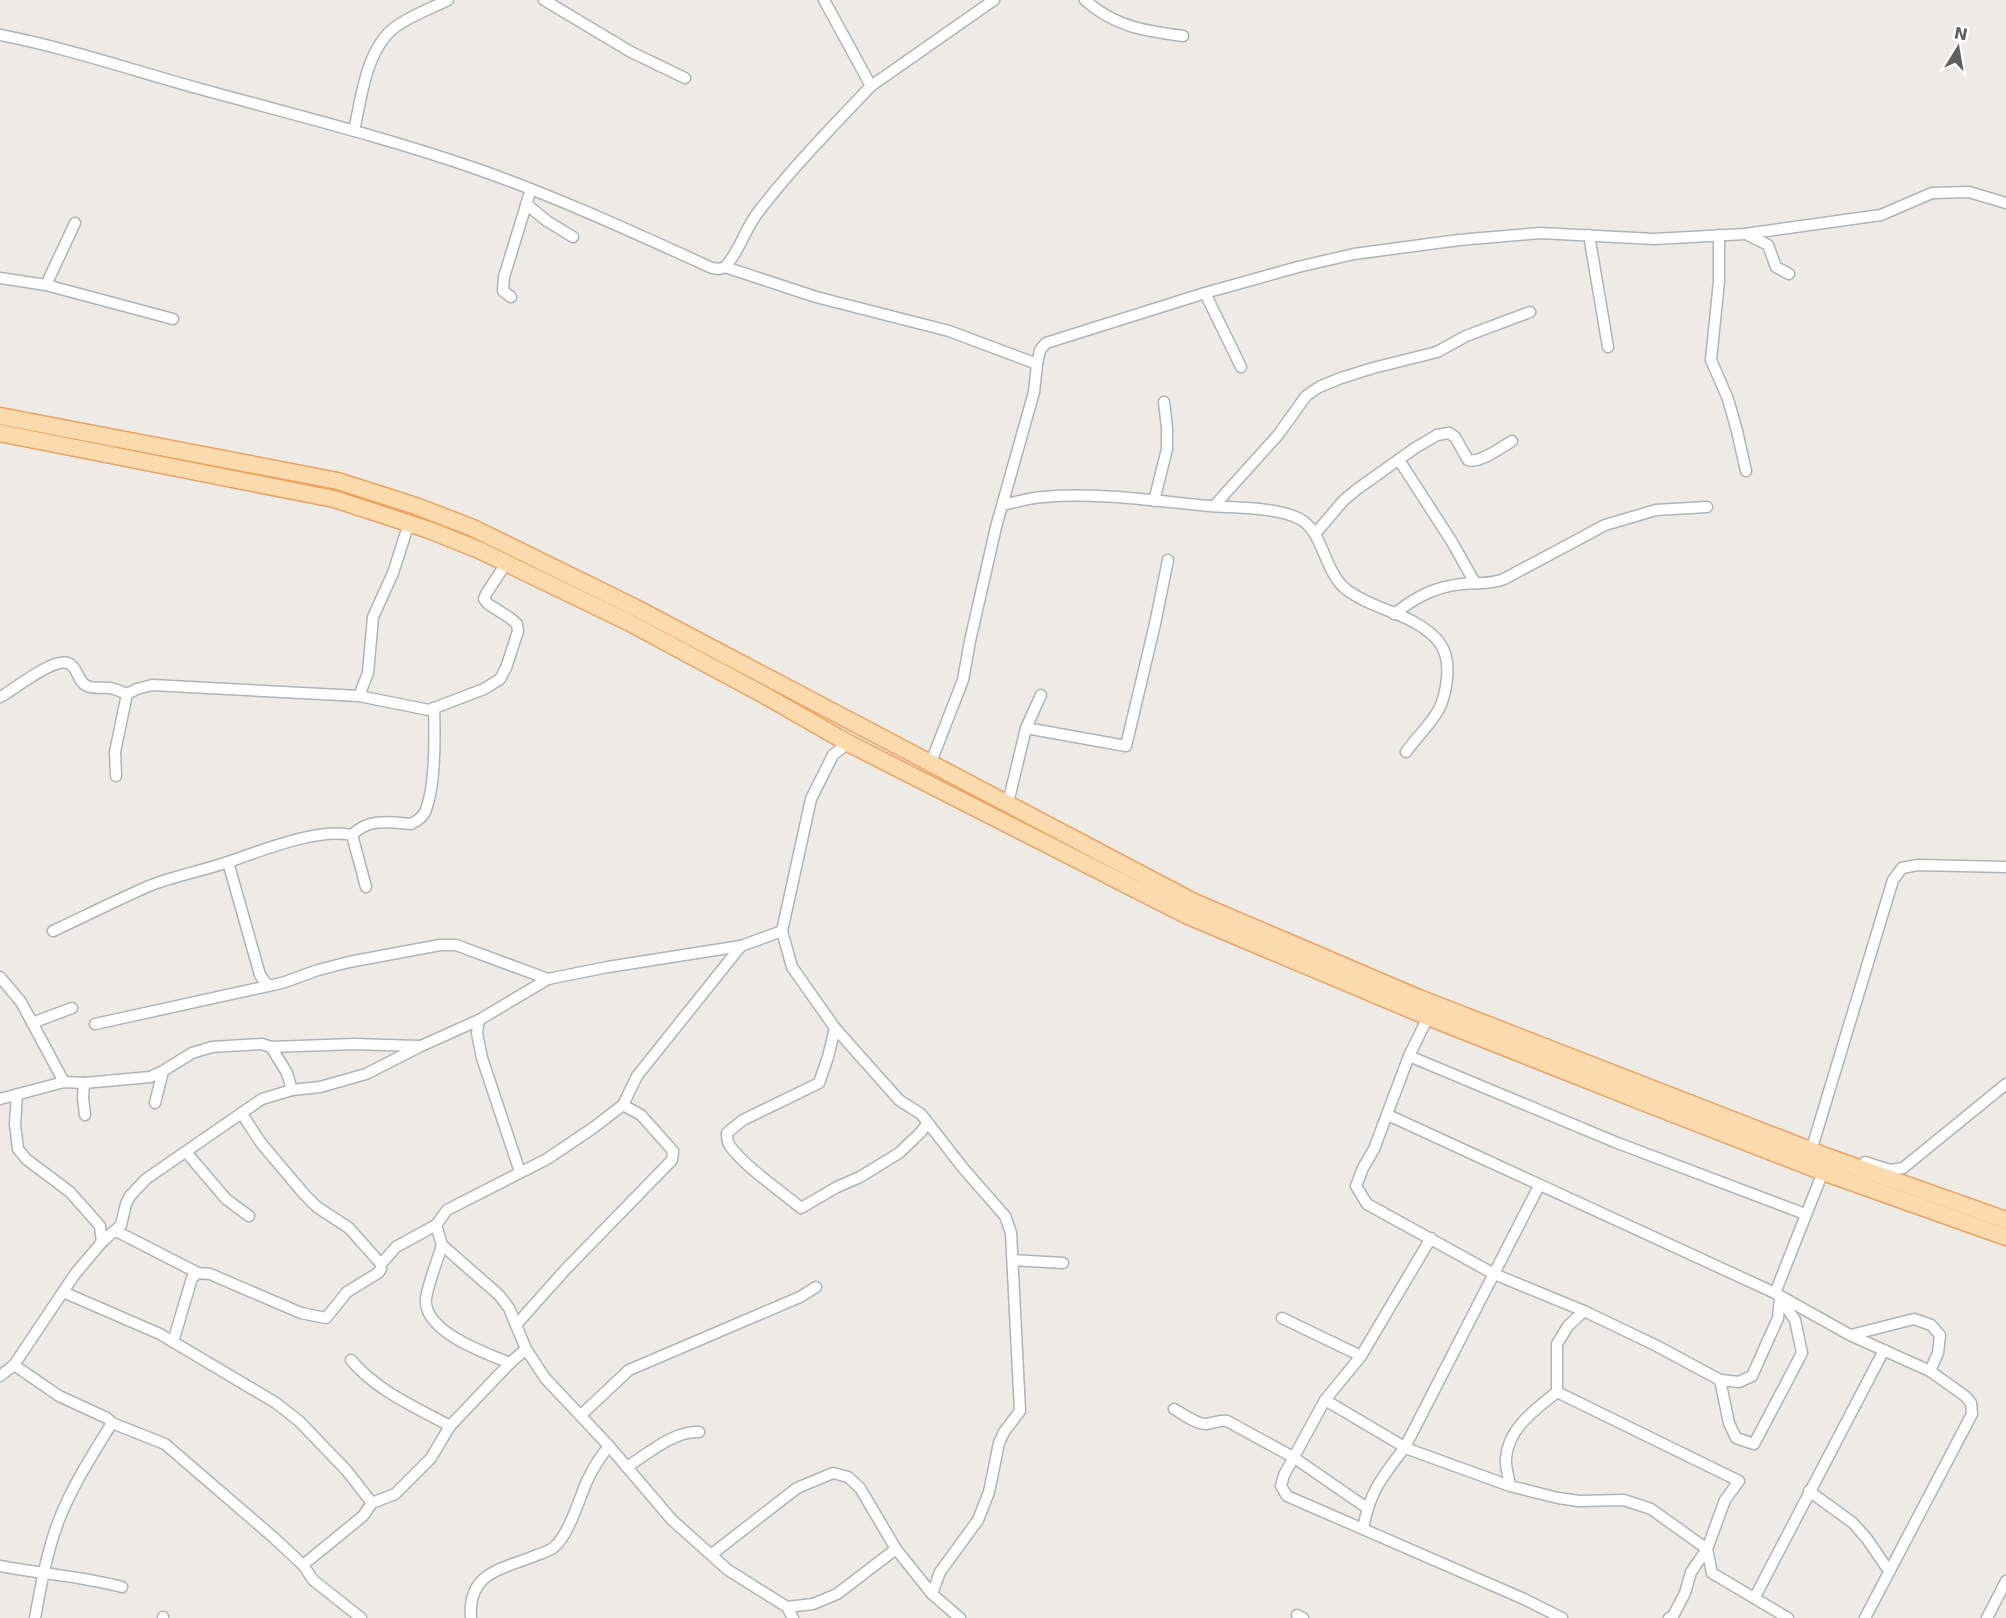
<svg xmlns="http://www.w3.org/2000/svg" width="2006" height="1618" font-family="'DejaVu Sans',sans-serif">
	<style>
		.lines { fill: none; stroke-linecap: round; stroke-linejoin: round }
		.minor-casing { stroke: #b0b4b6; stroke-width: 13 }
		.primary-casing { stroke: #eba261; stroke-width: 19 }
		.minor { stroke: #fff; stroke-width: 10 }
		.primary { stroke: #fbdbad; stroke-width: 16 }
	</style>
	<rect width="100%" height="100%" fill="#eeeae5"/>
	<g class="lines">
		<g class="minor-casing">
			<g id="minor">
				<path d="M544,0L631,52L685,78"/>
				<path d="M1085,0C1115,27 1145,31 1183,36"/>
				<path d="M0,35C67,48 132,70 197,88C291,114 385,137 477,169C557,197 635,233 712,268L719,269L725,267L816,297L949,331L1037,364"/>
				<path d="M871,86L994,0"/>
				<path d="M354,131C361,99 366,50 394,28C409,16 430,9 448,0"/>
				<path d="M526,204L547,221L573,237"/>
				<path d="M1746,234L1768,245L1776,267L1789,274"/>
				<path d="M1589,235L1608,347"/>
				<path d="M1719,235V281L1711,360L1728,399L1737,431L1746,471"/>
				<path d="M725,267C740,251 745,228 759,211C793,167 832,127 871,86L824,0"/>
				<path d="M0,278L46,285L173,319"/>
				<path d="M46,285L75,223"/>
				<path d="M1205,293L1241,367"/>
				<path d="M511,297L503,291L504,277L531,189"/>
				<path d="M1399,460L1452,542L1475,583"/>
				<path d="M1154,501L1167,449V428L1164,402"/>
				<path d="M1003,505C1016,502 1029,498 1043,497C1098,492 1155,501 1210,506C1237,508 1277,507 1300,519C1324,532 1324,573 1347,590C1367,605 1391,610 1412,621C1438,635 1450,649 1447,678C1446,689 1444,699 1439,709C1431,724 1416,738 1406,752"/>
				<path d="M1214,506L1278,435L1306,396L1319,387L1341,378L1373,368L1437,352L1466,336L1530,312"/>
				<path d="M1315,534L1343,501L1356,490L1415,448L1437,435L1449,433L1455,437L1468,460C1479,464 1502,447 1512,441"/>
				<path d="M1394,614C1416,597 1434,587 1462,584C1477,582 1490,585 1504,579L1605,525L1656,510L1707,507"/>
				<path d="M359,696L368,673L373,617L393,573L409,523"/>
				<path d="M0,697C14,690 55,655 70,664C78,669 78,682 87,686C94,689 102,687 110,688C116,689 122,692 127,694"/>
				<path d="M1026,728L1126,746L1155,624L1168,560"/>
				<path d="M931,762L963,680L970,641L996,527L1034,392L1037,364L1040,350L1046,343L1205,293L1298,267L1354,254L1459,240L1540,233L1654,239L1745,234L1881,215L1932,193L1969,192L2006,203"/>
				<path d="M116,776L115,752L127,694L137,689L152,685L359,696L429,710L484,689L500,679L506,668L518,631L517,624L510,618L488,604L484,599L486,594L507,562"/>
				<path d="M1008,803L1026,728L1041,695"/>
				<path d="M352,835C368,818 390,822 411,824C417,821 422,818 425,812C436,786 435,737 434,708"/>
				<path d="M228,862L260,975L268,986"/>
				<path d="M53,931C85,916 117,900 149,886C174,876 202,871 228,862C261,851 318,827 352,835L366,887"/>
				<path d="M782,931L792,967L835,1028L899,1100L921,1114L963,1168L1005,1216L1011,1233L1020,1411L1004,1432L999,1443L989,1492L978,1520L940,1572L932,1594"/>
				<path d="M0,977L21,1002L64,1082"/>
				<path d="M1428,1017L1409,1056L1374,1149L1363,1168L1356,1186L1367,1204L1494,1274L1584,1311L1657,1346L1720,1380L1739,1382L1752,1376L1778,1318L1780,1298"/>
				<path d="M479,1020L477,1033L482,1058L520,1172"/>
				<path d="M32,1023L72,1008"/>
				<path d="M95,1024L282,983L318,970L349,962L440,945H456L548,979"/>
				<path d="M835,1028L828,1057L819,1083L743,1120L727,1133C727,1138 727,1142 730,1146C745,1167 781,1191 801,1208L837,1187L860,1177L899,1153L920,1133L928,1123"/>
				<path d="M271,1047L287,1073L292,1090"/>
				<path d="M1409,1056L1615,1142L1805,1214"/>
				<path d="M84,1083L83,1098L85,1115"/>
				<path d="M17,1094L15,1124L18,1149L26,1159L70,1192L100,1226L102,1242"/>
				<path d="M0,1099L64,1082L84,1083L150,1077L163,1071L192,1053L212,1047L262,1044L271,1047L354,1044L418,1046"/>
				<path d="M155,1103L163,1071"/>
				<path d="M1388,1115L1775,1293L1850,1335L1930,1371L1965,1396L1971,1403L1972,1414L1865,1618"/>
				<path d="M1811,1151L1893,880L1902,868L1918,865L2006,867"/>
				<path d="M186,1152L226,1199L249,1216"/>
				<path d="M1865,1162L1890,1170L1903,1168L2006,1084"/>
				<path d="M436,1225L442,1245L499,1295L509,1308L526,1349L545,1378L609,1446L672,1520L728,1570L787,1607L793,1618"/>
				<path d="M116,1231L198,1273L210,1274L301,1313L326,1318L347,1292L378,1273L381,1269V1264L349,1228L317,1207L304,1194L261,1143L242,1114"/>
				<path d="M1431,1238L1361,1356L1325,1400L1284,1475L1281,1486L1287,1496L1524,1599L1562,1618"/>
				<path d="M442,1245C437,1262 429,1281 426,1298C422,1331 485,1353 510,1363"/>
				<path d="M1013,1260L1063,1263"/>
				<path d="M381,1264L396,1247L436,1225L447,1210L547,1159L593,1128L623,1105L637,1076L741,946"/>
				<path d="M63,1292L160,1334L276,1403L299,1421L347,1471L372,1503"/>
				<path d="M1775,1293L1823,1172"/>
				<path d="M1282,1318L1361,1356"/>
				<path d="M516,1325L565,1270L672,1160L673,1151L641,1115L623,1105"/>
				<path d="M1851,1335L1914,1319L1931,1325L1940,1335L1938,1353L1930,1371"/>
				<path d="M173,1342L192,1278L198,1273"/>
				<path d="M351,1360C377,1391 415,1407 450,1426"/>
				<path d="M14,1365L59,1396L107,1418L112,1423L165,1444L273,1537L303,1565L313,1580L361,1618"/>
				<path d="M0,1376L14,1365L75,1274L102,1242L121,1225L126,1204L130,1196L146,1179L262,1099L292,1090L320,1087L366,1074L421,1046L479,1020L548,979L608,967L741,946L782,931L811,799L833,755L848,743"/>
				<path d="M1720,1380L1729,1423L1736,1438L1754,1444L1802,1353L1795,1320L1780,1298"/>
				<path d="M1557,1392L1739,1481L1725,1500L1707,1549L1691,1572L1685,1593L1673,1616L1669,1618"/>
				<path d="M1557,1392V1344L1568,1326L1584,1311"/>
				<path d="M1325,1400L1408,1449L1510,1486L1558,1498L1579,1501L1624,1500L1651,1509L1707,1549L1712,1573L1788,1618"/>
				<path d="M1174,1409C1183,1414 1196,1424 1206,1424C1214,1423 1219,1420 1227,1421L1293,1457L1367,1508"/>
				<path d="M581,1415L629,1370L800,1297L816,1287"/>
				<path d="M627,1467C647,1454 675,1430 699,1432"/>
				<path d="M1510,1486C1509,1477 1505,1467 1506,1458C1508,1428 1536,1409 1557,1392"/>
				<path d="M1809,1491L1853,1523L1867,1539L1889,1571"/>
				<path d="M1363,1529C1370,1490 1382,1478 1405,1447L1539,1186"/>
				<path d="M712,1554L797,1488L833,1473L848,1477L860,1488L896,1549L932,1594L960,1618"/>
				<path d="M303,1565L363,1516L372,1503L395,1494L431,1458L450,1426L510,1363L526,1349"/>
				<path d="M0,1566C41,1574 81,1576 122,1587"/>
				<path d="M1755,1597L1884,1350"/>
				<path d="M787,1607L813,1604L837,1594L896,1549"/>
				<path d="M1297,1615L1303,1618"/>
				<path d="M35,1618C41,1585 47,1551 59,1520C72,1486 93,1454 112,1423"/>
				<path d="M163,1618V1617"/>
				<path d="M471,1618C467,1571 504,1569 537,1555C542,1553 550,1551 554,1547C569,1535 579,1499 587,1481C593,1468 600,1457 609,1446"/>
				<path d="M1987,1618L2006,1581"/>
			</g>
		</g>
		<g class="primary-casing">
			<g id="primary">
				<path d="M0,416L338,481L416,506L473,528L636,608L1194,902L1419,998L1828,1157L2006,1220"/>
				<path d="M0,433L334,499L429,530L479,550L628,622L764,695L848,743L1188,916L1428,1017L1653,1106L1823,1172L2006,1237"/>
			</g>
		</g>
		<use href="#minor" class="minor"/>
		<use href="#primary" class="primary"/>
	</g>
	<g transform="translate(1958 48) rotate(11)" stroke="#ffffff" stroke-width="4.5" paint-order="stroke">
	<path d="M0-4.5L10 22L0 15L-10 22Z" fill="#5c6264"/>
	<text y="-9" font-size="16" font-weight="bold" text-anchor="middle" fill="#5c6264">N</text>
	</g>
</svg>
